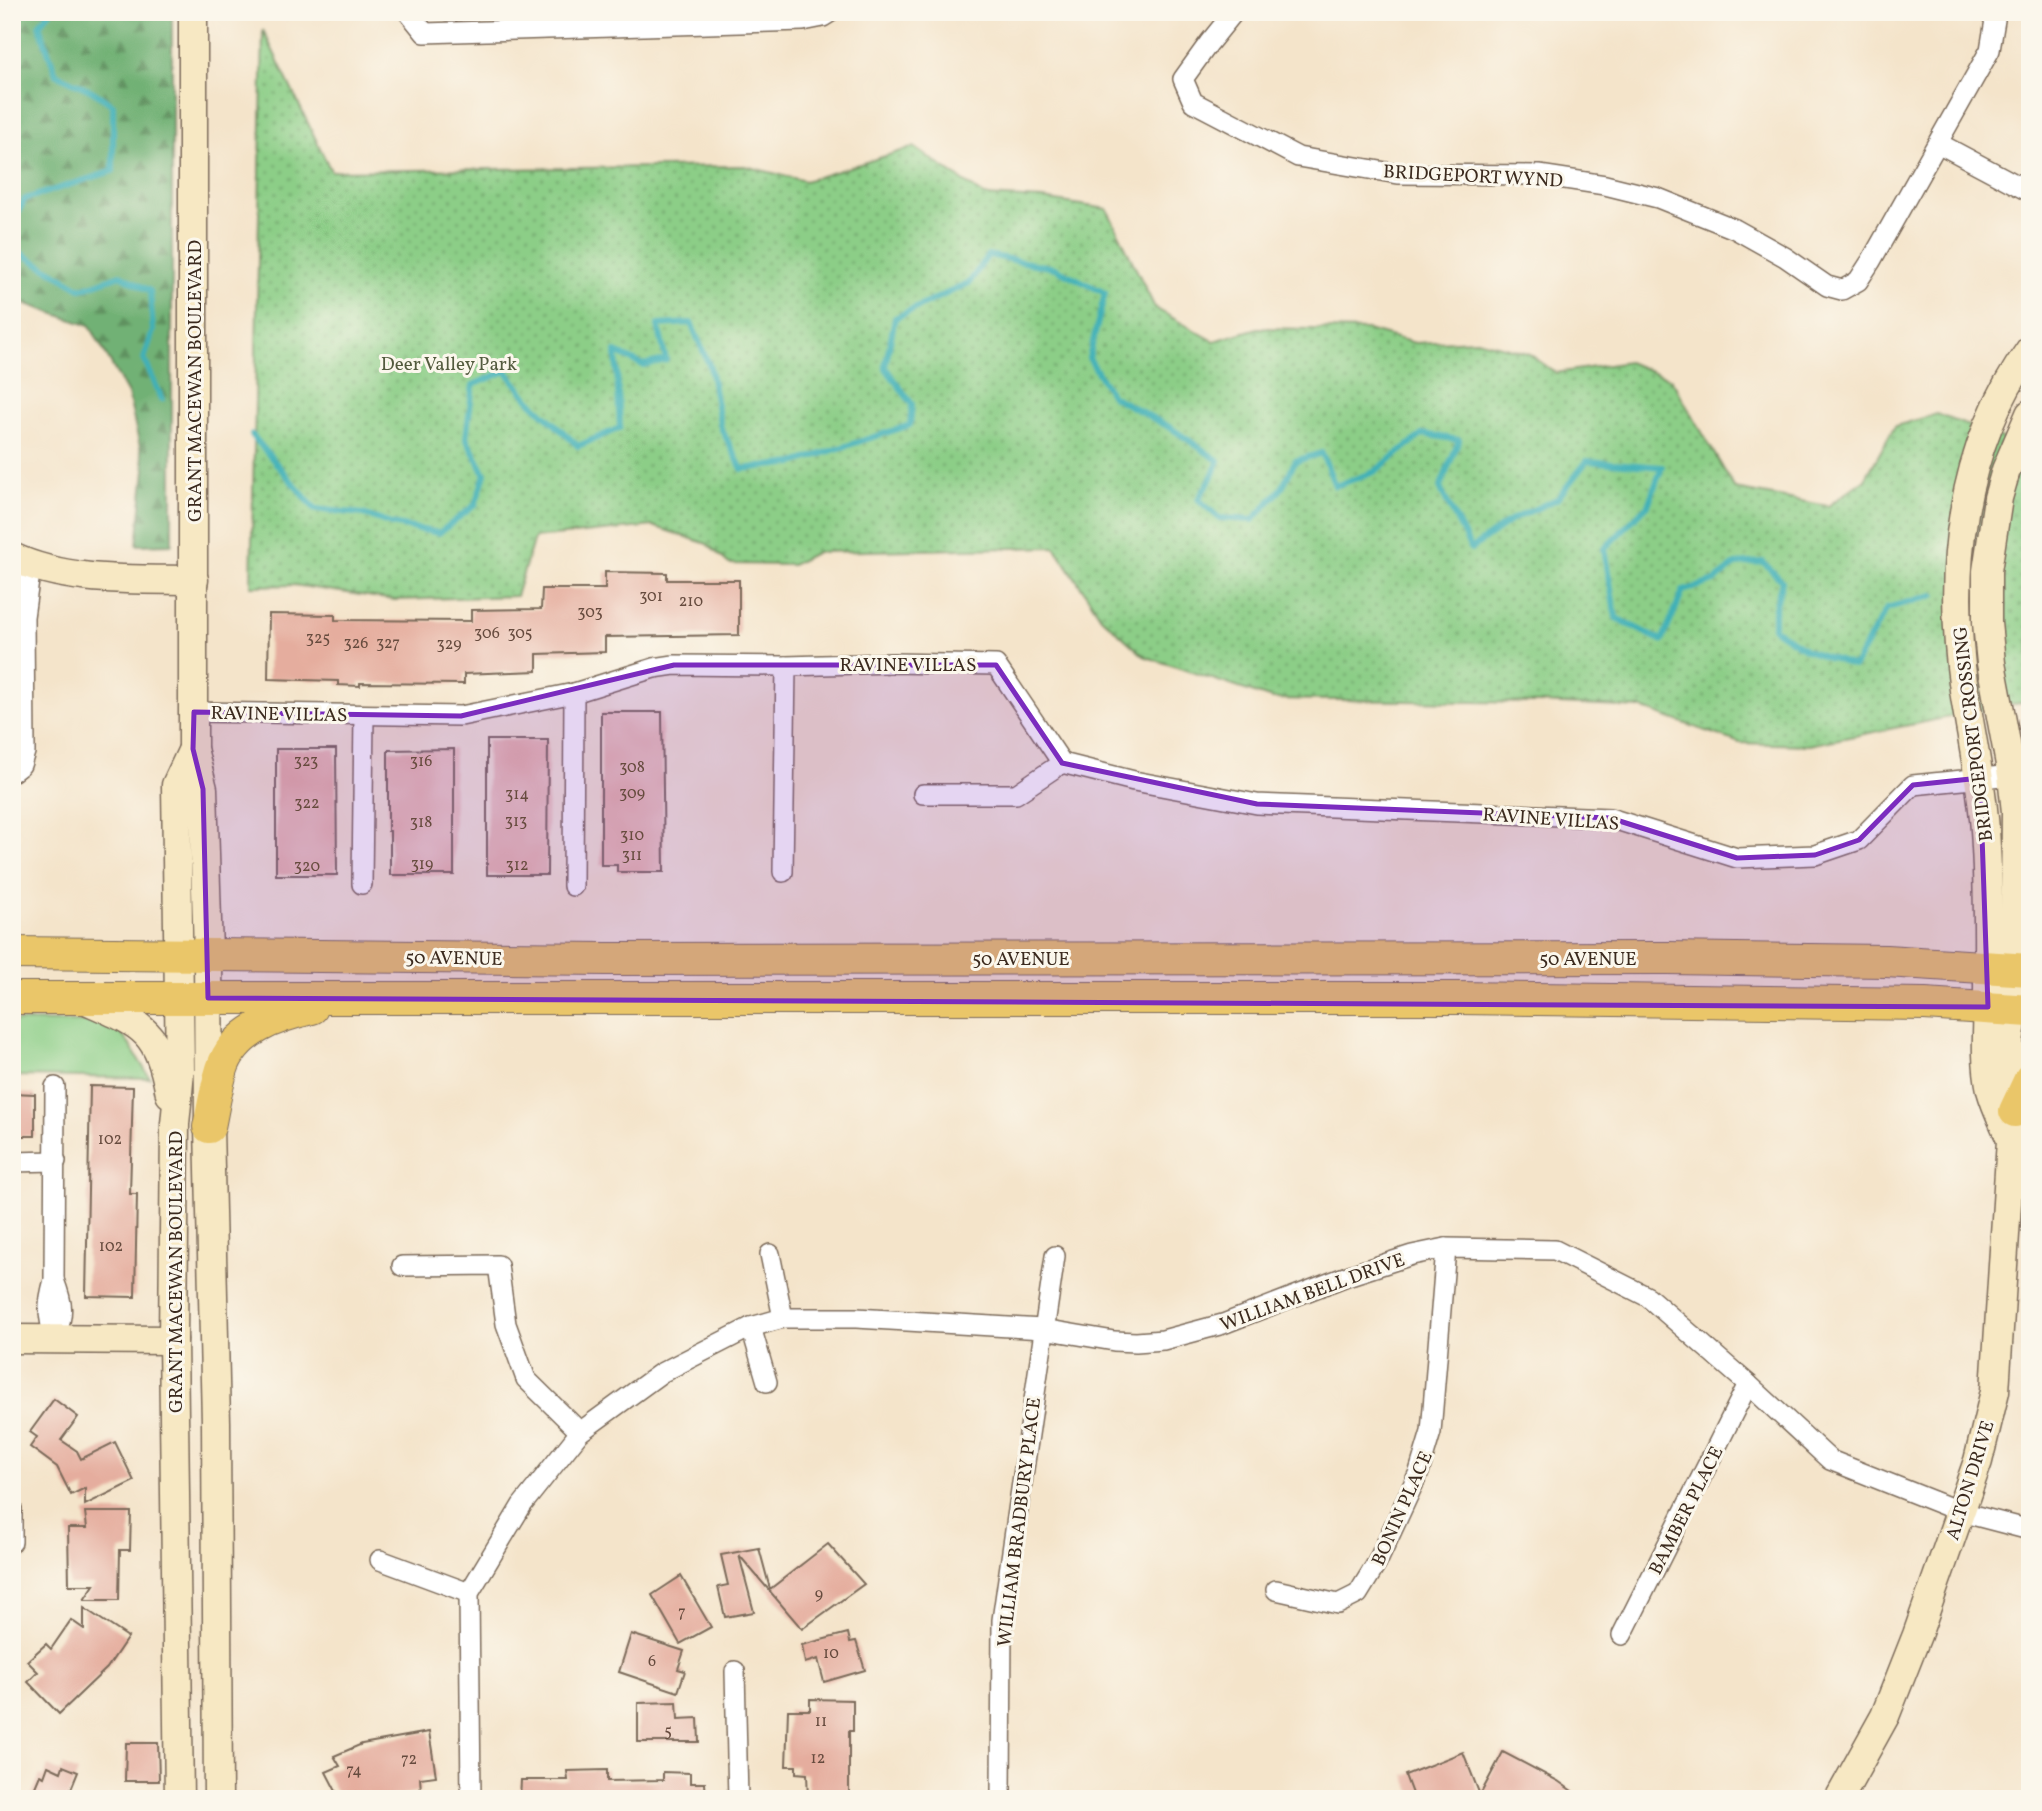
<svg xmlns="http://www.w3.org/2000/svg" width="2042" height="1811" font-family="Vollkorn,serif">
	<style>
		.grass { fill: #8cce87; stroke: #647c52; stroke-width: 2 }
		.forest { fill: url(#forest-firs); stroke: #566e49; stroke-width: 2 }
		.park { fill: url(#park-dots); stroke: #647c52; stroke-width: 2 }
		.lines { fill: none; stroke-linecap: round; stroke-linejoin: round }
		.stream { stroke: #3fb0b7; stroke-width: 6 }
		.building { fill: #e5ad9e }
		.street-casing { stroke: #7c6b5a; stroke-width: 22 }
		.secondary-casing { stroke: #7c6b5a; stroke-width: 31 }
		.primary-casing { stroke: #7c6b5a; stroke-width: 34 }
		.street { stroke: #fff; stroke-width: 19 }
		.secondary { stroke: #f7e8c3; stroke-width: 28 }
		.primary { stroke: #eac669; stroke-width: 32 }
		.marked { fill: #7b2cbf; fill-opacity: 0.2; stroke: #7b2cbf; stroke-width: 5; stroke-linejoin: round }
		.labels { text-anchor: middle; stroke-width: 6; stroke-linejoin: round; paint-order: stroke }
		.number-label { font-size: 16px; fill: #664b3e }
		.street-label { font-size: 19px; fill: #3b2a1e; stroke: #fbf7ec }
		.park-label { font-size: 19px; fill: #535b3e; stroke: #fbf7ec }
	</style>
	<defs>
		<pattern id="forest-firs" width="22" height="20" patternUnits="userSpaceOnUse" patternTransform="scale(1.75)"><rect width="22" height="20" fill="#71b174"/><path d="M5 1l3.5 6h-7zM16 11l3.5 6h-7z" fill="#5e905f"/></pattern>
		<pattern id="park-dots" width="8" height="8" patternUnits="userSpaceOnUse" patternTransform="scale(1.75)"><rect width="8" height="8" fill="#8cce87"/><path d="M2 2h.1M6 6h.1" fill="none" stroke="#74a76e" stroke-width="1.8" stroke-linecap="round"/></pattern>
	</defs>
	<rect width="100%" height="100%" fill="#fbf7ec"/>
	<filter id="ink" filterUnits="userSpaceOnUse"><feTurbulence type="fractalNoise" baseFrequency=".0143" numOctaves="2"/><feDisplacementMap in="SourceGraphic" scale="14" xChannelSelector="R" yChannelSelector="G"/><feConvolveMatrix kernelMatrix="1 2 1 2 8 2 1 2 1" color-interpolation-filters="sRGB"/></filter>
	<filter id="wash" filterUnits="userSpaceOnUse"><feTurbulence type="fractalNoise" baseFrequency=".00686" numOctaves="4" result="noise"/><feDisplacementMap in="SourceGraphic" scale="28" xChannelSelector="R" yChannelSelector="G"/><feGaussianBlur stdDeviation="1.57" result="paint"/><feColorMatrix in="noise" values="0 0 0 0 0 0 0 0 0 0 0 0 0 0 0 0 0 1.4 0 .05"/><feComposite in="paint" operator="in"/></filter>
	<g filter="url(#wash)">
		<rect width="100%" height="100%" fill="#f4e4ca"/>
		<path class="grass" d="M12,1021L111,1022L126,1039L150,1078L12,1076Z"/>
		<path class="forest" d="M12,12H172V544L137,545L145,469L128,394L90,326L12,299V159L16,151V80L12,70Z"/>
		<path class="park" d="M263,30L331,171L745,166L805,181L914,147L985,196L1043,199L1107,209L1155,308L1214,341L1258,328L1367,330L1415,343L1477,340L1528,353L1556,373L1628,362L1671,379L1735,489L1828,506L1865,479L1895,426L1937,414L2030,449V701L1809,745L1740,743L1641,708L1540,703L1272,699L1144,656L1101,617L1055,547L817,552L792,565L729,564L707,544L653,526L534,538L516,596L394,600L294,585L251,586Z"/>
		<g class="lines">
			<g class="stream">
				<path d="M12,223L25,199L113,171V105L92,91L56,74L39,25L50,12"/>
				<path d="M12,248L82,289L120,275L150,291L153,331L144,359L162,399"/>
				<path d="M252,435L315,509L363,514L391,524L439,533L475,505L485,474L466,438L473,385L506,371L529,400L578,446L620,428L616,352L643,365L666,360L658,325L691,323L710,367L721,428L742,469L794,463L910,425L912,404L885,367L895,318L969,283L988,255L1055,268L1105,293L1089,358L1112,396L1171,428L1219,461L1210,480L1198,499L1219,518L1253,520L1282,488L1295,461L1322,453L1335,486L1374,472L1423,434L1459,440L1440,488L1471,549L1511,520L1557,499L1587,461L1662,467L1648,505L1604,549L1616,618L1662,641L1683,591L1715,581L1736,564L1763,562L1782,581L1774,612V629L1806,650L1854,666L1887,608L1934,595"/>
			</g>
		</g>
		<g id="blocks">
			<g class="building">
				<path d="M605,572L667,573V580H739V635L605,637V652L537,654V671L464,674V684L360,683V686L338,685V681L268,679L269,614L335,615V620L471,621V610L541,609L542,589H605Z"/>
				<path d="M601,712H662L664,872H617V865H601Z"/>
				<path d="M487,740H548L547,875H487Z"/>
				<path d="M276,749H336L337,875H276Z"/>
				<path d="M454,749V875H390V831H388V750Z"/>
				<path d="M90,1086L133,1087L130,1194H137L135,1297L86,1296Z"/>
				<path d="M12,1093L35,1094V1136H12Z"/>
				<path d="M54,1399L78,1417L61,1440L77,1451L81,1459L115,1442L134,1481L85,1505V1488L71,1495L57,1467L30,1447L37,1437L30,1432Z"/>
				<path d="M85,1512H131L130,1550H120L119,1600H84L94,1585H69L68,1528H87Z"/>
				<path d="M828,1544L864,1584L802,1629L739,1555L754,1612L725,1617L718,1587L728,1585L721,1555L759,1548L770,1589Z"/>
				<path d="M681,1576L711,1627L680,1644L652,1595Z"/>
				<path d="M84,1608L128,1637L107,1668L59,1714L28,1682L38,1672L27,1661L46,1644L51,1649L71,1620L84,1629Z"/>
				<path d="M848,1633L850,1642L856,1641L865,1670L824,1682L818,1659L805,1663L802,1645Z"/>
				<path d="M631,1634L684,1651L678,1669L685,1671L678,1692L619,1672Z"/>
				<path d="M810,1699L853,1700V1731H849V1799H808L807,1774L796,1773V1766H786L788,1710H810Z"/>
				<path d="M677,1702L678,1719L698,1718L699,1742H638V1703Z"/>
				<path d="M429,1732L436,1776L420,1778L421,1791L379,1799H360L356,1792L340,1799L326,1772L340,1766L334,1756L362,1744Z"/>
				<path d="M126,1743H158L159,1781H125Z"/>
				<path d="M1463,1752L1480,1795L1503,1752L1558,1781L1583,1799H1478L1479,1796L1470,1799H1414L1405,1775Z"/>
				<path d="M48,1766L61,1772L63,1766L78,1772L67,1799H30L40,1775L44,1777Z"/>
				<path d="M607,1770V1781L663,1780V1772L690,1773V1783H705L706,1799H520L521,1780H568L567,1771Z"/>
			</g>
		</g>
	</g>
	<g filter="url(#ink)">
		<use href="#blocks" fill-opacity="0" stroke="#7c6b5a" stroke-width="2"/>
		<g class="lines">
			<g class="street-casing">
				<g id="street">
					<path d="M408,12L425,33L803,21L823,17L831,12"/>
					<path d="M1234,12L1209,43L1183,79L1193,102L1298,157L1398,174L1539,175L1605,185L1658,198L1735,229L1785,257L1827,286L1842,290L1858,281L1871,261L1990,50L1995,20L1989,12"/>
					<path d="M1938,143L2030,192"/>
					<path d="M194,712L461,716L574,693L654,668L674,665L786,666L893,663L996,665L1062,763L1134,781L1257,804L1610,818L1737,858L1815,855L1859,840L1913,785L2012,775"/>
					<path d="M12,772L21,765L25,752L24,617L31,566"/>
					<path d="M923,794H1016L1062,763"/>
					<path d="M783,872L786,666"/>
					<path d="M362,884L364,715"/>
					<path d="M573,886L574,693"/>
					<path d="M12,1162L56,1161"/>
					<path d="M770,1254L783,1318"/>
					<path d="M402,1266L498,1265L506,1324L526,1379L580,1432"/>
					<path d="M54,1280C64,1306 64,1313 55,1339"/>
					<path d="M751,1327L767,1382"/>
					<path d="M55,1339C47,1314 47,1305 54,1280L55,1087"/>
					<path d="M12,1509V1542"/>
					<path d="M380,1560L469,1593"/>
					<path d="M1276,1590L1338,1604L1358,1594L1377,1563L1419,1472L1431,1432L1446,1248"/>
					<path d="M1622,1635L1748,1384"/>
					<path d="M735,1671L738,1799"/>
					<path d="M471,1799L469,1593L522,1505L580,1432L661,1373L751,1327L783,1318H856L1043,1329L1114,1341L1136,1342L1163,1340L1223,1324L1347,1276L1412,1255L1446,1248L1555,1250L1648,1297L1748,1384L1830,1460L1961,1512L2030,1530"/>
					<path d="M1001,1799L1002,1620L1055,1256"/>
				</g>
			</g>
			<g class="secondary-casing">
				<g id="secondary">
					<path d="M193,12V749L203,789L208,953L209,1127L216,1422L218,1799"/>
					<path d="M12,557C67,583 135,579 194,580"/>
					<path d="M84,999C142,1025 158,1028 170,1094"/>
					<path d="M2009,1135C2003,1121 1995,1105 1991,1090C1985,1062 1987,1034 1988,1006C1988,953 1989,900 1986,847C1984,794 1972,742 1964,690C1947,572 1959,448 2030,350"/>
					<path d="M12,1339L173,1340"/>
					<path d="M179,1799L173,1340L175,1124L180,1072L176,785L193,749"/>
					<path d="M1839,1799L1885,1716L1917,1635L1978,1461L1995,1391L2011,1140L2015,1111L2009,1042L2014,1010L2016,812L2012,775L1991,663L1987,623V571L1998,498L2006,470L2030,414"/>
				</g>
			</g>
			<g class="primary-casing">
				<g id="primary">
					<path d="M12,953L607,959L1667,958L1886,961L2030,970"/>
					<path d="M12,998H1458L1925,1004L2030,1011"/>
					<path d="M2015,1111L2030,1079"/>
					<path d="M209,1127C213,1108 216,1088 222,1069C234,1030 277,1016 312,1008"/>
				</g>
			</g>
			<use href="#street" class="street"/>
			<use href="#secondary" class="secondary"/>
			<use href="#primary" class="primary"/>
		</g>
	</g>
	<path class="marked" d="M674,665H996L1062,763L1257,804L1610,818L1737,858L1815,855L1859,840L1913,785L1980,778L1988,1007L208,998L203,789L193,749L194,712L461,716Z"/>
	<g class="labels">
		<g class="number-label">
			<text x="651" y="601">301</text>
			<text x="691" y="606">210</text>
			<text x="590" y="617">303</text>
			<text x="487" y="638">306</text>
			<text x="520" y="638">305</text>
			<text x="318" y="643">325</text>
			<text x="356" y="648">326</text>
			<text x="388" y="648">327</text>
			<text x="449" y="649">329</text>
			<text x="306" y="766">323</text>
			<text x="421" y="766">316</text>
			<text x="632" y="772">308</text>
			<text x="632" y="798">309</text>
			<text x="517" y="799">314</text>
			<text x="307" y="808">322</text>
			<text x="516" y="826">313</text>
			<text x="421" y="827">318</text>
			<text x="632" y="840">310</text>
			<text x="632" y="860">311</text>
			<text x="422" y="869">319</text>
			<text x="517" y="870">312</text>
			<text x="307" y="871">320</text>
			<text x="110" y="1144">102</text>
			<text x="111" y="1251">102</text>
			<text x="819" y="1599">9</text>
			<text x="682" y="1617">7</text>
			<text x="831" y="1658">10</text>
			<text x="652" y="1666">6</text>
			<text x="821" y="1726">11</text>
			<text x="668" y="1736">5</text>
			<text x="818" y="1763">12</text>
			<text x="409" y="1764">72</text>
			<text x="354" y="1775">74</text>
		</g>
		<g class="street-label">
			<text transform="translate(1473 175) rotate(3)" y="7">BRIDGEPORT WYND</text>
			<text transform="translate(194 381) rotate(-90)" y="7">GRANT MACEWAN BOULEVARD</text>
			<text x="908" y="671">RAVINE VILLAS</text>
			<text transform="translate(279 713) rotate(1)" y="7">RAVINE VILLAS</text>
			<text transform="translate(1972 734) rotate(-97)" y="7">BRIDGEPORT CROSSING</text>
			<text transform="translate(1551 818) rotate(4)" y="7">RAVINE VILLAS</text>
			<text transform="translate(454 957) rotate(1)" y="7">50 AVENUE</text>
			<text x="1021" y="965">50 AVENUE</text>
			<text x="1588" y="965">50 AVENUE</text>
			<text transform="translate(175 1272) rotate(-90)" y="7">GRANT MACEWAN BOULEVARD</text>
			<text transform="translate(1312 1291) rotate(-20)" y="7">WILLIAM BELL DRIVE</text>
			<text transform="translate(1969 1480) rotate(-73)" y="7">ALTON DRIVE</text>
			<text transform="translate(1401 1508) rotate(-66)" y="7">BONIN PLACE</text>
			<text transform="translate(1685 1510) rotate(-63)" y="7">BAMBER PLACE</text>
			<text transform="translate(1018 1522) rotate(-83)" y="7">WILLIAM BRADBURY PLACE</text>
		</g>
		<g class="park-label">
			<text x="449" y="370">Deer Valley Park</text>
		</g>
	</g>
	<rect width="2042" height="1811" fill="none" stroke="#fbf7ec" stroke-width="42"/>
</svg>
